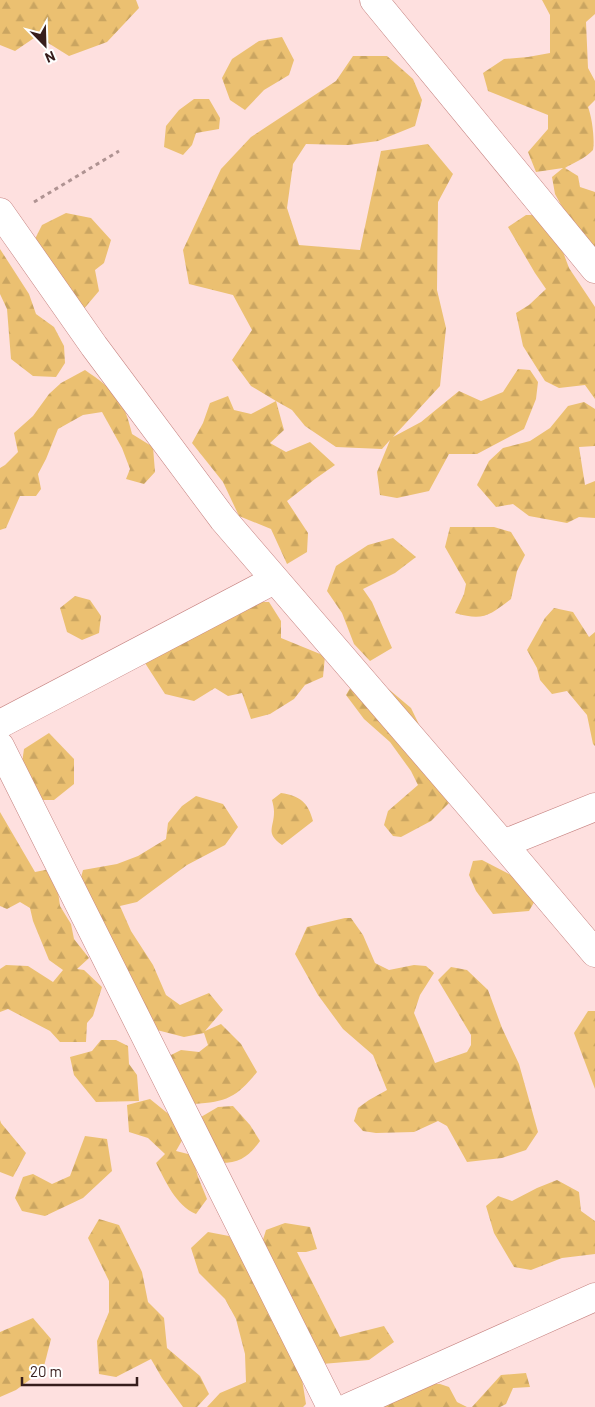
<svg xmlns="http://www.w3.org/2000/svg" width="595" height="1407" font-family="Barlow,sans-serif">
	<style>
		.forest { fill: url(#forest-firs) }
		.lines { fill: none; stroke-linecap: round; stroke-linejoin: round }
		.minor-casing { stroke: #c78583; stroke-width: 29 }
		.path { stroke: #af9392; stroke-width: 3; stroke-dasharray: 4 4; stroke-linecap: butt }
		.minor { stroke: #fff; stroke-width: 28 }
	</style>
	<defs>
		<pattern id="forest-firs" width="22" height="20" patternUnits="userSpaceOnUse" patternTransform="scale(1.25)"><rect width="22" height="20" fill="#ebc071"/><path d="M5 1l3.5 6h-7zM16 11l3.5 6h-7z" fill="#caa561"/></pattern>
	</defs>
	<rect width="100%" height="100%" fill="#fee0df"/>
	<g class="forest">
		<path d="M0,0H136L139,8L107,42L69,56L37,36L15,51L0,45Z"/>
		<path d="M542,0H595V14L586,22L588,68L595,81V100L588,107C592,117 595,140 593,150C586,158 573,163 565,168L578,176L580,187L595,192V254L566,214L555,194L552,177L563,168L536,172L528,152L548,129V115L488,91L483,73L504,59L528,57L550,53V15Z"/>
		<path d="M282,37L294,60L289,75L264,90L245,110L230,100L222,78L232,59L259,41Z"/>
		<path d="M353,56H387L413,79L422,100L415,126L378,141L348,145L306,144L293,164L287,208L299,245L360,250L381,151L428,144L453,174L438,202L437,290L446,328L440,386L393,437L421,422L459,391L481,401L503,392L518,369L530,370L538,382L536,399L524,429L477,454H449L429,491L397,498L380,495L377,472L390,440L382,449L336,447L305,426L292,410L276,401L284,430L270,443L286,452L310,442L335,465L315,479L287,501L308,533L307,552L287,564L271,529L239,516L223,482L192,443L203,423L210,403L228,396L234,410L251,414L276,401L251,386L232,360L252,330L233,295L189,284L183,250L221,169L251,137L336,81Z"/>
		<path d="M194,99H209L220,118L219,129L196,133L192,145L183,155L164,147L166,126L179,110Z"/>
		<path d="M66,213L91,218L111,240L104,263L95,270L99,291L82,311L34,241L42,225Z"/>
		<path d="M526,215H539L559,241L569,268L595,307V399L585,385L559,388L545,381L523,346L516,313L529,305L546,289L535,273L508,227Z"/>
		<path d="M0,249L29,294L36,314L54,327L64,346L65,363L56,377L33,376L11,359L7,309L0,294Z"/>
		<path d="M85,370C114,390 124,399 132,434L153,447L155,472L144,484L126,479L130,469L122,448L102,412L83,415L58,429L46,459L38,474L41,489L36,496H20L6,528L0,530V468L5,465L18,452L14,433L33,416L49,394L61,383Z"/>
		<path d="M584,402L595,409V446L579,447L585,485L595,481V518L579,517L567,523L529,516L513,504L496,507L477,485L489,461L503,448L530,441L550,428L568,406Z"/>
		<path d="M450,527H494L511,532L525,555L517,571L511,599C489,616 483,621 455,613L464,594L466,584L445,547Z"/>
		<path d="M393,538L416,557L395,573L363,589L372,602L392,648L370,661L354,644L342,613L327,591L336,566L368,545Z"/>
		<path d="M75,596L90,600L101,616L99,633L82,640L67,632L60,608Z"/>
		<path d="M242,602H269L281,621V638L325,656L323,677L305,685L294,699L270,714L251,719L242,693L228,696L215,688L194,701L165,694L145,663Z"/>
		<path d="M554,608L573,612L589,637L595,632V746L593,744L587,715L567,691L552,694L540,680L537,668L527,650L545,618Z"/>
		<path d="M379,681L411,708L427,741L447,775L449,803L431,821L401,837L393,836L384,825L388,811L418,785L411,771L390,742L364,719L346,695L352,685Z"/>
		<path d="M49,733L74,759V784L54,800H40L21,770L24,749Z"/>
		<path d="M281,793C300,796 308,802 313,821L282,845C265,833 274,828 274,812C274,808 273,804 272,800Z"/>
		<path d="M196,796L223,804L238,827L225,845L187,865L137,902L120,906L131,931L153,965L166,995L180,1005L209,993L223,1010L205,1031L221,1024L241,1044L257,1072C237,1097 227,1102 194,1104L163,1059L181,1050L199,1052L208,1045L204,1033L184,1037L153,1029L79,885L83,870L117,864L138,856L166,839L168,823L182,806Z"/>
		<path d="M0,812L35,872L50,869L57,884L60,906L71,924L74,939L89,958L77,969L84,970L102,987L93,1016L87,1023L86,1042H60L50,1031L8,1009L0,1012V969L6,965L28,966L53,982L63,970L49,960L33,921L30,908L20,902L7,909L0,906Z"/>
		<path d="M482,860L530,885L536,899L529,911L493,914L476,891L469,875L473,861Z"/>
		<path d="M345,918H351L363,935L375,963L389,970L414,965L426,966L434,973L420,995L414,1013L435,1063L467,1052L471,1045V1035L438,980L451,967L467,970L488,990L502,1028L519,1064L538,1132L526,1150L502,1158L467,1162L447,1126L438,1121L414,1132L376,1133L363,1131L354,1121L358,1108L369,1100L387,1090L373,1055L343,1029L318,995L295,954L307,927Z"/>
		<path d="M588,1011H595V1089L574,1033Z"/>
		<path d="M101,1040H116L128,1046L129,1064L137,1075L139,1101L96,1102L74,1075L70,1057L92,1051Z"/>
		<path d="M150,1099L171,1116L184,1137L176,1151L192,1155L198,1177L207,1199L196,1214C176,1206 165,1180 156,1163L165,1154L148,1138L129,1132L127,1105Z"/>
		<path d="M233,1106L250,1125L260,1141C249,1156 240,1163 221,1163L201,1117L218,1107Z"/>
		<path d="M0,1120L1,1123L26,1153L13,1177L0,1172Z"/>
		<path d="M85,1136L107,1139L112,1171L83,1198L45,1216L22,1211L15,1198L23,1177L33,1174L52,1184L70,1176Z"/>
		<path d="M557,1180L579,1192L581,1211L595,1221V1254L562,1258L531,1270L514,1267L494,1233L486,1206L498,1196L512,1201L537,1188Z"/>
		<path d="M99,1219L119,1225L142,1272L148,1302L164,1318L167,1348L200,1376L209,1394L197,1407H183L162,1378L151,1359L116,1377L99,1374L97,1341L109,1312V1281L88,1238Z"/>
		<path d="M285,1223L310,1227L317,1249L306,1252H297L340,1337L384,1326L394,1342L369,1360L322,1364L257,1259L266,1230Z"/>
		<path d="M208,1232L229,1236L252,1269L302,1379L306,1404L303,1407H207L220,1393L246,1382L245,1354L236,1319L225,1299L199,1273L191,1248Z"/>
		<path d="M33,1318L51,1339L43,1370L16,1390L0,1397V1332Z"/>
		<path d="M526,1373L530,1387L513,1388L506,1404L500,1407H472L501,1375Z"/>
		<path d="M423,1384H440L449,1387L457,1402L467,1407H370Z"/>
	</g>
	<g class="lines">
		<g class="minor-casing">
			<g id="minor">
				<path d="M374,0L595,269"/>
				<path d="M0,212L94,346L223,519L503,844L595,953"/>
				<path d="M0,724L274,580"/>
				<path d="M0,746L331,1407"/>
				<path d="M503,844L595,807"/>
				<path d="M349,1407L595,1297"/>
			</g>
		</g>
		<path class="path" d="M34,202L119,151"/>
		<use href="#minor" class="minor"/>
	</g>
	<g transform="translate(45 45) rotate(157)" stroke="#ffffff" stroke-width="4" paint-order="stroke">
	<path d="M0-4L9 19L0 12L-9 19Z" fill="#371d1c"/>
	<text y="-8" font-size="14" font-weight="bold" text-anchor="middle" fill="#371d1c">N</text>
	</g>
	<path d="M22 1377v8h115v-8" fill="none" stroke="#371d1c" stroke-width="2.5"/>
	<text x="30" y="1377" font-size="15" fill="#371d1c" stroke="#ffffff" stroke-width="4" paint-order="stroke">20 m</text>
</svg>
